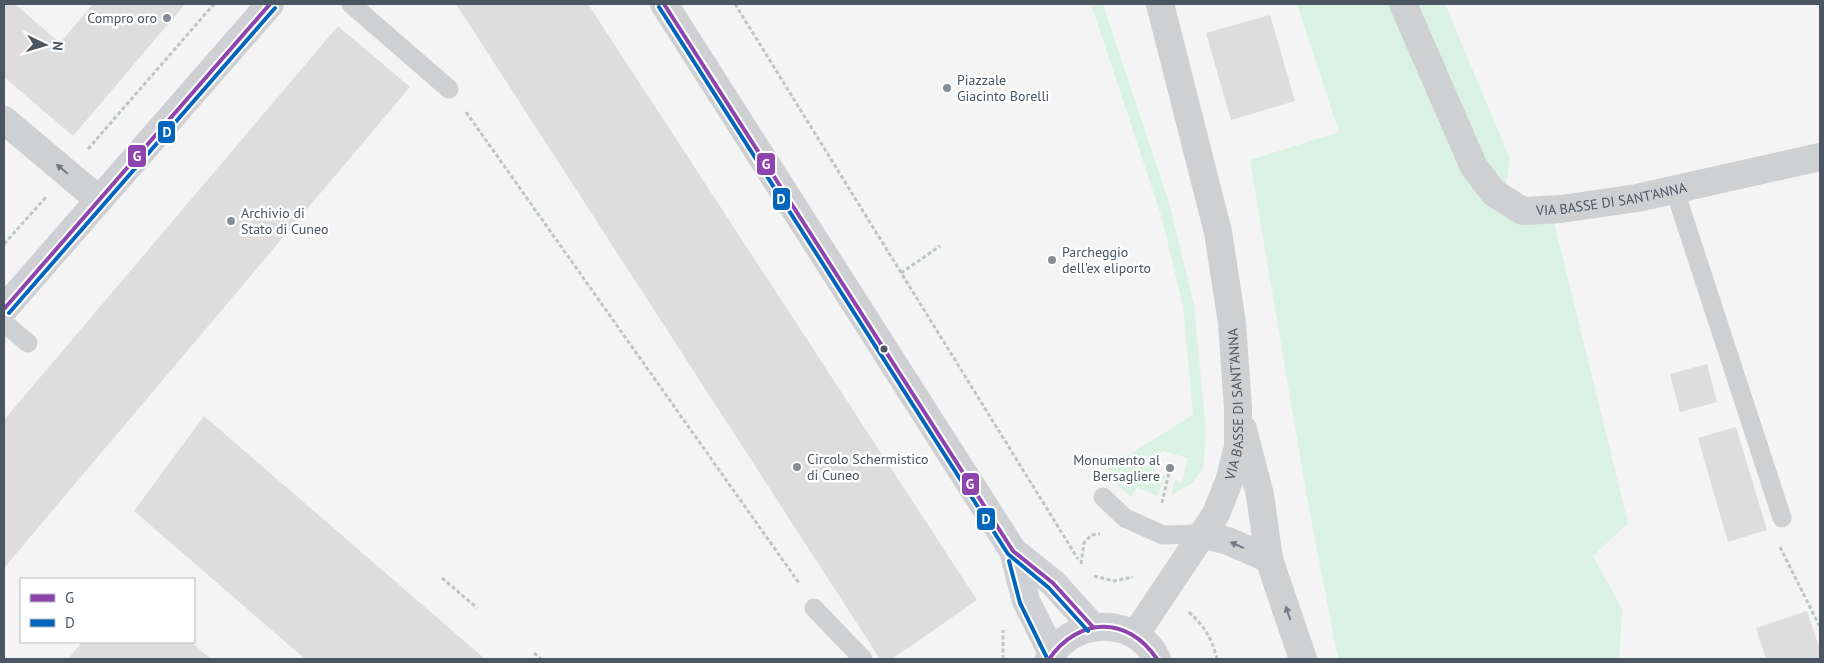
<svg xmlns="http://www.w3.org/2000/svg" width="1824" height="663" font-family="'PT Sans',sans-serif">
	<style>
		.green { fill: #d9f2e3 }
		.building { fill: #ddddde }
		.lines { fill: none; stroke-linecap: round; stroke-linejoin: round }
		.path { stroke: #bcc7c4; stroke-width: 3; stroke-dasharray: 4 2.5; stroke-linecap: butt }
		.lane { stroke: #ced0d2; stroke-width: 19 }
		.street { stroke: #ced0d2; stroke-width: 28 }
		.secondary { stroke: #ced0d4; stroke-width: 28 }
		.bus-1-casing { stroke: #fff; stroke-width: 8 }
		.bus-2-casing { stroke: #fff; stroke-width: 8 }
		.bus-1 { stroke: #8e44ad; stroke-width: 4 }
		.bus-2 { stroke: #0065bd; stroke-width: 4 }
		.oneway { fill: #727b83 }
		.poi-dot { fill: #868d94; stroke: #fff; stroke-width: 2 }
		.bus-dot { fill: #4a5661; stroke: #fff; stroke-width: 2 }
		.labels { text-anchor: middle; stroke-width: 5; stroke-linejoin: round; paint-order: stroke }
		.poi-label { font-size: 14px; fill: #4a5661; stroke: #fff; text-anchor: start }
		.street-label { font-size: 14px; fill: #4a5661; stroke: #fff }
		.line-badge { stroke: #fff; stroke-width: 2 }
		.badge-label { font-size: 14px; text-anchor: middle; font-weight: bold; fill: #fff }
	</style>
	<rect width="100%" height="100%" fill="#f4f4f4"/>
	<g class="green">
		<path d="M1091,4H1103L1170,206L1194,305L1206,432L1203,469L1191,484L1171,495L1175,481L1182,483L1188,458L1162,451L1155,474L1165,476L1157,496L1137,487L1131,497L1118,486L1107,468L1193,415L1183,306L1161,215Z"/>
		<path d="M1297,4H1445L1510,159L1501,214L1554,222L1628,523L1593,556L1622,609L1619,659H1338L1306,492L1250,160L1339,132Z"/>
	</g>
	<g class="building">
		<path d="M4,4H15L60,43L93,4H185L73,136L4,77Z"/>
		<path d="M456,4H588L977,600L892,659H880Z"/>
		<path d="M1270,15L1295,101L1231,120L1206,33Z"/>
		<path d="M338,26L410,87L4,568V420Z"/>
		<path d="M1707,364L1717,402L1680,412L1670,374Z"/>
		<path d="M204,416L485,659H305L134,511Z"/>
		<path d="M1736,427L1767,530L1728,542L1698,438Z"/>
		<path d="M1807,611L1820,650V659H1766L1756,628Z"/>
		<path d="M82,642H191L211,659H68Z"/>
	</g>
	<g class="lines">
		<g class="path">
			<path d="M735,4L1078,559"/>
			<path d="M466,112L799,583"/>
			<path d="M88,149L214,4"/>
			<path d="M4,244L46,197"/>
			<path d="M901,273L940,246"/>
			<path d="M1162,503L1170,468"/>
			<path d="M1780,547L1820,627"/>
			<path d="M1081,564L1084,543L1091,535L1100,534"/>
			<path d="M1094,576L1114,581L1133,577"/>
			<path d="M442,578L477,608"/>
			<path d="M1189,612C1205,627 1212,638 1217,659"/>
			<path d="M534,653L541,659"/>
			<path d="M1003,659V630"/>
		</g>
		<g class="lane">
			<path d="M351,4L449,89"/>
			<path d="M1674,188L1782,518"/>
			<path d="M4,323L28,343"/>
			<path d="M1103,497L1125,518L1163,535L1202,534"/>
			<path d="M814,608L863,659"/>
		</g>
		<g class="street">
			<path id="s1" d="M1403,4L1474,167L1494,193L1523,211L1561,209L1637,198L1820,157"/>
			<path d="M4,120L99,200"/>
			<path d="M1243,429L1260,495L1269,559L1303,659"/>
			<path d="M1202,534L1228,541L1269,559"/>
			<path id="s2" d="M1135,635L1216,514L1229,481L1238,447V408L1232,323L1218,232L1160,4"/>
		</g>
		<g class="secondary">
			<path d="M664,4L1013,551L1053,583L1093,627"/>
			<path d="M4,309L270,4"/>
			<path d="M1013,551L1026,601L1052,653"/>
			<path d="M1049,659C1071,617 1136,615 1157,659"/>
		</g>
		<g class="bus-1-casing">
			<g id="bus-1">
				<path d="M664,4L1013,551L1053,583L1093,627"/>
				<path d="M4,309L270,4"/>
				<path d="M1049,659C1079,617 1127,615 1157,659"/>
			</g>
		</g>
		<g class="bus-2-casing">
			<g id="bus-2">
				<path d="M659,7L1008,554L1049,588L1088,631"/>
				<path d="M9,313L275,8"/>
				<path d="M1009,561L1020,603L1046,656"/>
			</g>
		</g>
		<use href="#bus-1" class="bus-1"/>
		<use href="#bus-2" class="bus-2"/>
	</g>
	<defs><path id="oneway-solid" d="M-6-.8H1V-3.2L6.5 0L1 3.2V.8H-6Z" transform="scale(1.25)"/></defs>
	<g class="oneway">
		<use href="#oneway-solid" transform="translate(62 169) rotate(-140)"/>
		<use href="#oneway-solid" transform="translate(1237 545) rotate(-156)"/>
		<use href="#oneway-solid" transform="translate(1288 613) rotate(-109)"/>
	</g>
	<g class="poi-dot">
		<circle cx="167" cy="18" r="5"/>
		<circle cx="947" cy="88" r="5"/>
		<circle cx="231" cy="221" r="5"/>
		<circle cx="1052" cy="260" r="5"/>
		<circle cx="797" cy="467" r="5"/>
		<circle cx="1170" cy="468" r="5"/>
	</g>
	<circle class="bus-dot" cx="884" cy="349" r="4.5"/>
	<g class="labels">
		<g class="poi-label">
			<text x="157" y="23" text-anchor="end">Compro oro</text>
			<text x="957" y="85">Piazzale<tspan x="957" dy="16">Giacinto Borelli</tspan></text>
			<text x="241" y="218">Archivio di<tspan x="241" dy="16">Stato di Cuneo</tspan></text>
			<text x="1062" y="257">Parcheggio<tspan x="1062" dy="16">dell'ex eliporto</tspan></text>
			<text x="807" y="464">Circolo Schermistico<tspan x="807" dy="16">di Cuneo</tspan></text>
			<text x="1160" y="465" text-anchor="end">Monumento al<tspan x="1160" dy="16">Bersagliere</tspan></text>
		</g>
		<g class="street-label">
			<text dy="5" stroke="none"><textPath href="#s1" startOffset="334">VIA BASSE DI SANT'ANNA</textPath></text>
			<text dy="5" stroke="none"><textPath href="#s2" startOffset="259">VIA BASSE DI SANT'ANNA</textPath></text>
		</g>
	</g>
	<g class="line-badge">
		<rect x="157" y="120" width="19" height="24" rx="5" fill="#0065bd"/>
		<rect x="127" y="144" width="20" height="24" rx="5" fill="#8e44ad"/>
		<rect x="756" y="152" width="20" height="24" rx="5" fill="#8e44ad"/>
		<rect x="772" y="187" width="19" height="24" rx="5" fill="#0065bd"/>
		<rect x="961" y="472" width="19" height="24" rx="5" fill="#8e44ad"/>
		<rect x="976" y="507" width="20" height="24" rx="5" fill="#0065bd"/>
	</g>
	<g class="badge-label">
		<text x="167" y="137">D</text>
		<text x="137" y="161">G</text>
		<text x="766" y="169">G</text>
		<text x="781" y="204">D</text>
		<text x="970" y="489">G</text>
		<text x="986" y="524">D</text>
	</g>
	<rect width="1824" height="663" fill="none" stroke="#4a5661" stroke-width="10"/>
	<rect x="20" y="578" width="175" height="65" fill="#ffffff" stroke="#b7bbc0"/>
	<rect x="30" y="594" width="25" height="8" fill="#8e44ad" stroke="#b7bbc0"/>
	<text x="65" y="603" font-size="15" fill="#4a5661">G</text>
	<rect x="30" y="619" width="25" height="8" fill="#0065bd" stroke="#b7bbc0"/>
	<text x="65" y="628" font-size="15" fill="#4a5661">D</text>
	<g transform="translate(45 45) rotate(95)" stroke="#ffffff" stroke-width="4" paint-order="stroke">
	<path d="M0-4L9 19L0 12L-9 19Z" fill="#4a5661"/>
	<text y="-8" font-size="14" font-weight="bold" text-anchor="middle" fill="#4a5661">N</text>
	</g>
</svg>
